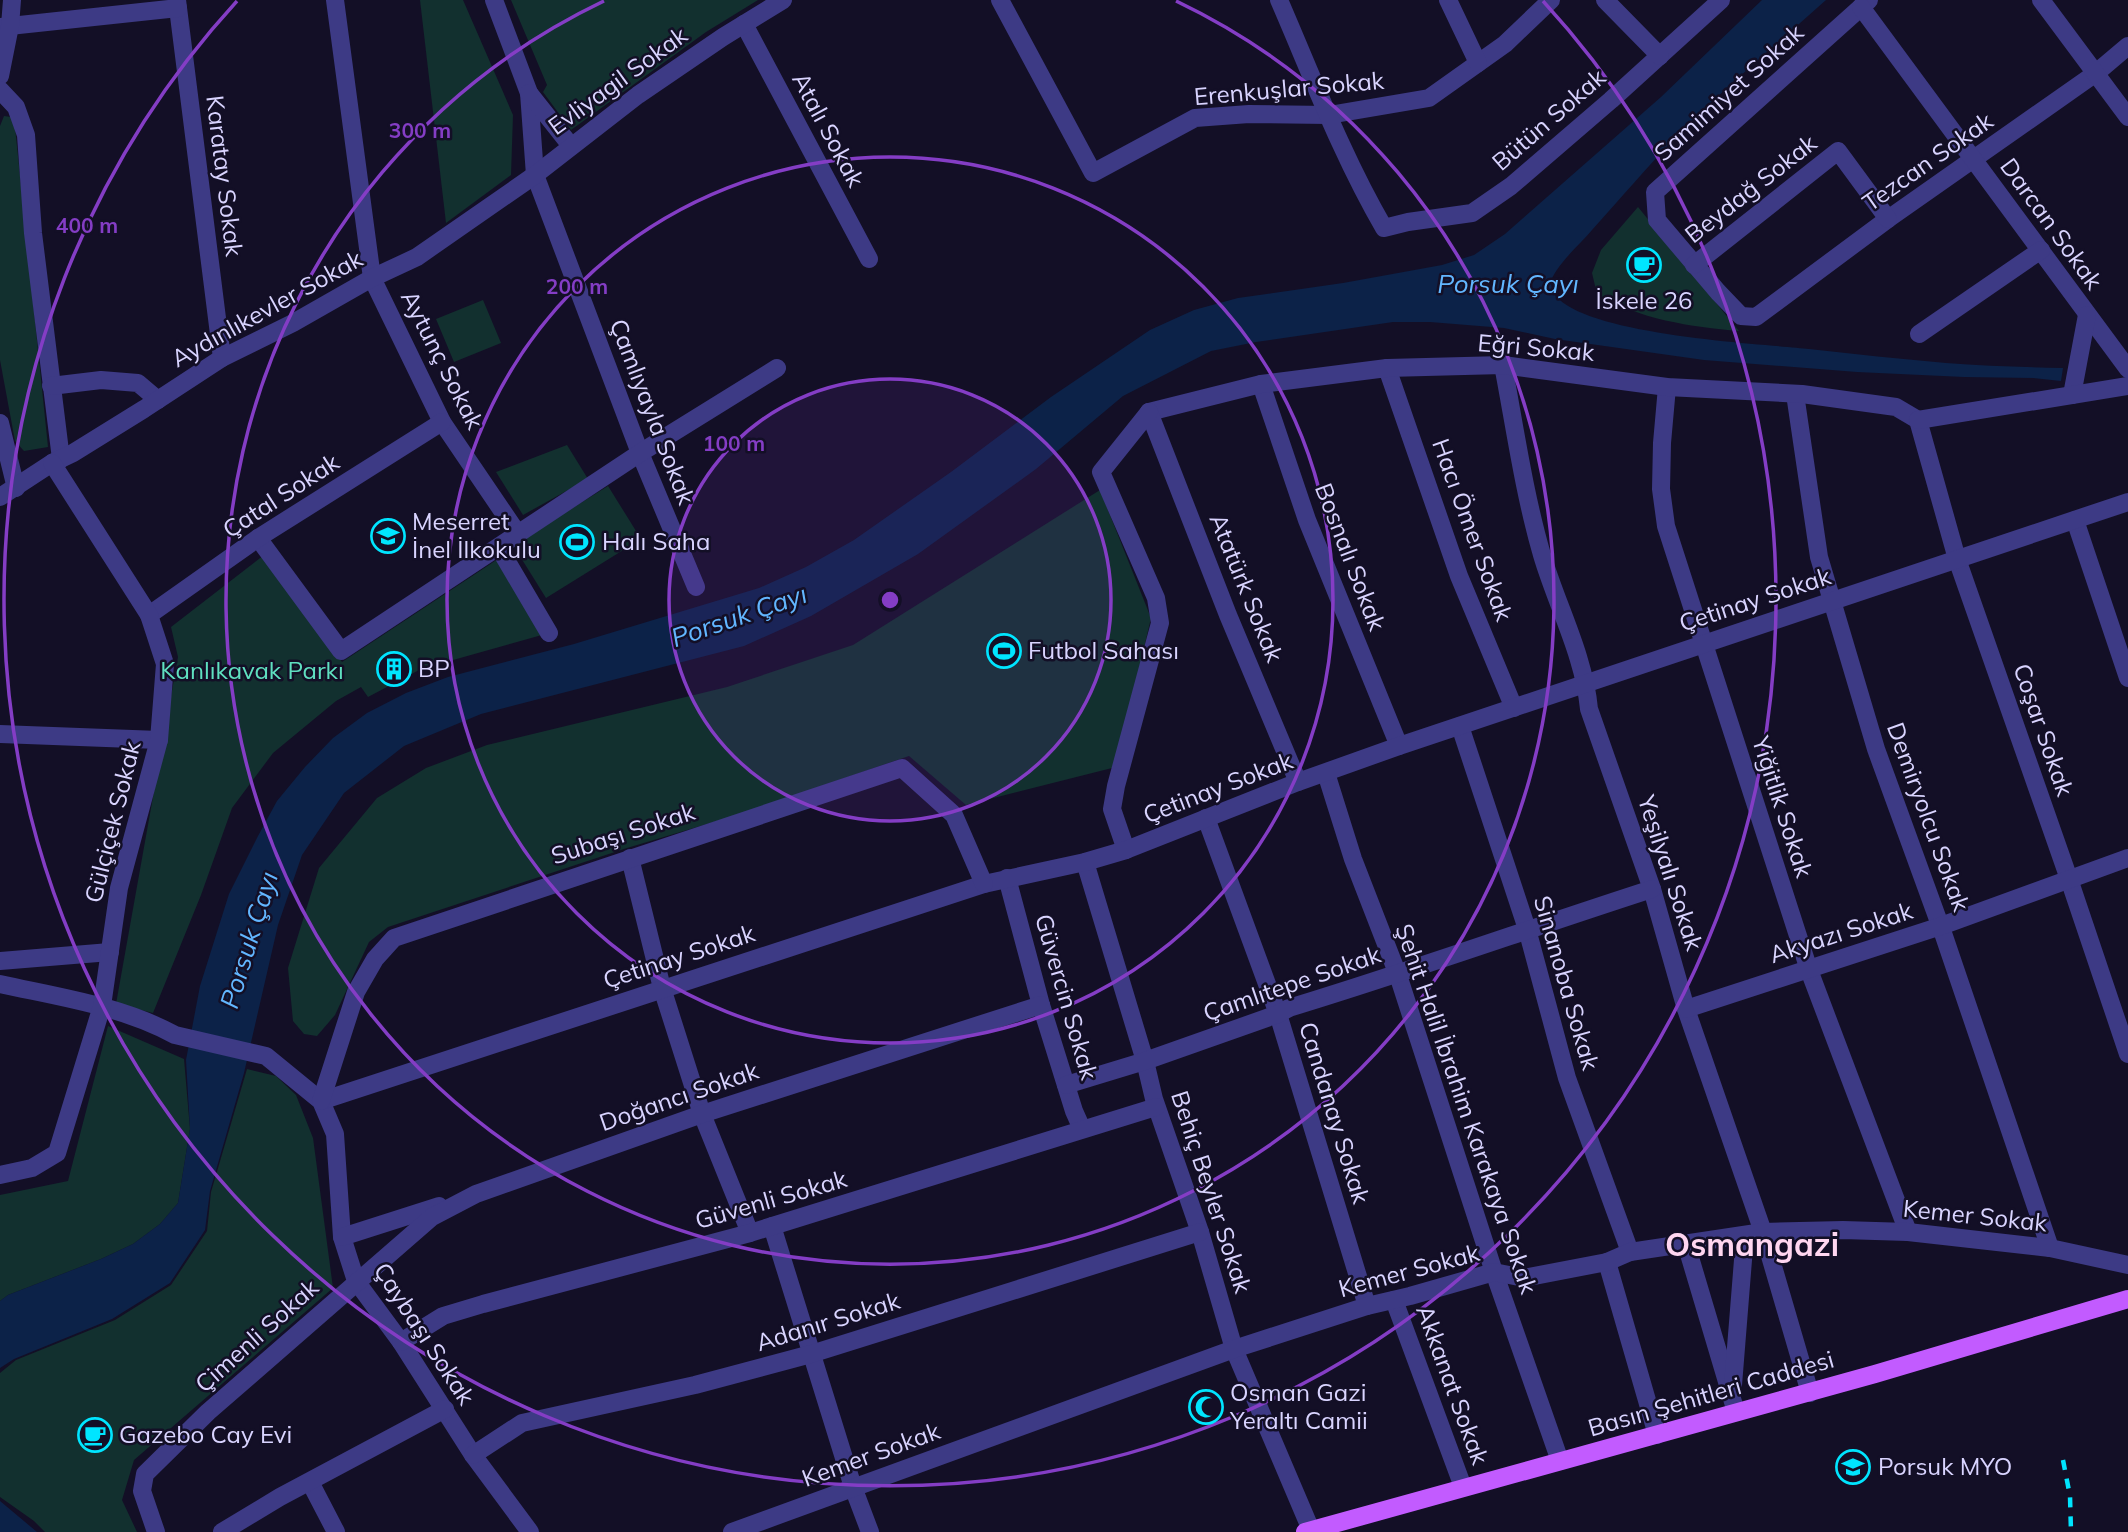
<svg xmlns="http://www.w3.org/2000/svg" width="2128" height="1532" font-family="Mulish,sans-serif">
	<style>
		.green { fill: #12302f }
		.water { fill: #0c2248 }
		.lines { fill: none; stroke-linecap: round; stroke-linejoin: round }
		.minor { stroke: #3d3a85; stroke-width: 18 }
		.major { stroke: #c25bff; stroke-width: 18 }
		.rail { stroke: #00e5ff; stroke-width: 4.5; stroke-dasharray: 10 9; stroke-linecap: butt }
		.ring { fill: none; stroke: #843dc5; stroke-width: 3.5 }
		.labels { text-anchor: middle; stroke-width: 5; stroke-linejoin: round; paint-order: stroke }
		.street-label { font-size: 24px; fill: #d9d4ff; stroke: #130f26 }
		.poi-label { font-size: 24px; fill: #d9d4ff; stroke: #130f26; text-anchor: start }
		.park-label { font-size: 24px; fill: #5fe0c0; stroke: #130f26 }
		.water-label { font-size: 26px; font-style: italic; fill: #62b6ff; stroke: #130f26 }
		.district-label { font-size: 32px; font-weight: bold; fill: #ffd6f0; stroke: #130f26 }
		.centre { fill: #843dc5; stroke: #130f26; stroke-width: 3.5 }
		.ring-label { font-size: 21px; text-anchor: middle; font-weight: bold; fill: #843dc5; stroke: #130f26; stroke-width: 5; stroke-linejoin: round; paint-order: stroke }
	</style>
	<rect width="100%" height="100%" fill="#130f26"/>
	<g class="green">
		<path d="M420,0H463L513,115L511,175L446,223Z"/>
		<path d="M511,0H758L706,32L571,130L543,92L547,85Z"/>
		<path d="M4,116L11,117L15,127L48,447L24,451L15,441L0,360V126Z"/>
		<path d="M1638,207L1739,331C1691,327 1638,319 1597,294L1592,273L1601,250Z"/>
		<path d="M483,300L501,343L454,362L436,319Z"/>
		<path d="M567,445L588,479L523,515L496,472Z"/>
		<path d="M608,486L641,539L546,598L513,545Z"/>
		<path d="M1100,490L1151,618L1116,767L966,805L909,756L734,816L627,848L388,927L369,942L335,1015L317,1036L304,1034L293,1021L288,968L319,868L377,798L426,768L487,745L727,687L853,645Z"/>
		<path d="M264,555L342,662L504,555L549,633L421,669L368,697L361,687L336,701L273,753L232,808L201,895L153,1013L116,1004L178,657L171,627Z"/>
		<path d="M108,1026L184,1059L190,1129L178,1203L160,1224L133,1244L101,1259L8,1295L0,1301V1195L68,1181Z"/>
		<path d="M247,1069L276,1076L296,1095L313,1138L333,1288L134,1460L122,1500L137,1532H45L34,1521L0,1497V1373L16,1360L115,1320L171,1285L207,1231L211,1192Z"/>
	</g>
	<g class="water">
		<path d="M1762,0H1826C1776,45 1724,88 1677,136C1648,166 1620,199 1592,230C1583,241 1550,271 1551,284C1554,335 1768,344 1809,349C1855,354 1900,359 1946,363C1985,366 2024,367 2063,368L2061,381L2033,378L1964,377L1857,372L1704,360L1555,339L1504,328L1430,322H1393L1256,342L1211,351L1123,396L1036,469L918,554L811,616L744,646L481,714L404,746L344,793L302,855L278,925L244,1073L210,1191L205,1230L170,1283L112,1319L14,1359L0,1368V1301L8,1295L101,1259L133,1244L160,1224L178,1203L190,1129L186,1060L200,986L229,894L258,836L277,801L305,767L333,738L367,713L406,693L448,677L574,644L759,588L806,567L854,540L951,472L1051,397L1150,330L1194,310L1238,298L1343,283L1442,265L1474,255L1505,234L1661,97Z"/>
		<path d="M0,1501L37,1532H0Z"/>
	</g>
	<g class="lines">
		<g class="minor">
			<path d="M177,0L222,358"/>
			<path d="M335,0L372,278L442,422L518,534"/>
			<path d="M494,0L529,93L535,175L640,453L696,587"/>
			<path d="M1000,0L1093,173L1195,118L1249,114L1329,115L1429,98L1505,44L1551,0"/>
			<path d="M1279,0C1312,76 1342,156 1384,228L1408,222L1472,213L1511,186L1611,100L1721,0"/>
			<path d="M1448,0L1478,63"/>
			<path d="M1605,0L1660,56"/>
			<path d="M1869,0L1655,192L1657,220L1718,292L1741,316L1756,317L1888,219L2096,73L2128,46"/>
			<path d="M2041,0L2128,117"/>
			<path d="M1861,7L2128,369"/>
			<path d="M744,24L869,259"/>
			<path d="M0,27L178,8"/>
			<path d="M0,76L10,26L12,0"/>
			<path d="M0,90L16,107L26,135L33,233L61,459"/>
			<path d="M529,93L571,146"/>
			<path d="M1694,265L1838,151L1888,219"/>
			<path d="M1919,334L2041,250"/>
			<path d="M1503,365C1515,428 1524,493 1542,555C1557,606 1584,655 1589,709L1652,889L1686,1009L1763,1232L1810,1393"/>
			<path d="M1387,368L1459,576L1514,708"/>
			<path d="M1261,384L1307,520L1399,746"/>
			<path d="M51,386L101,380L138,383L158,400"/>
			<path d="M1667,387L1662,443L1661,489L1666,526L1809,970L1908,1232"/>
			<path d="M1795,394L1819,557L1876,749L1944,936L2050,1248"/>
			<path d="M2072,395L2087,315"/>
			<path d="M1149,412L1261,384L1387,368L1503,365L1667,387L1802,394L1896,407L1918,420"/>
			<path d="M1149,412L1228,615L1298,782"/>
			<path d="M1918,420L1957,559L2069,879L2128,1054"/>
			<path d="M1918,420L2128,386"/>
			<path d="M0,423L16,488"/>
			<path d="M0,497L52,463L73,453L144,409L222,358L293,323L372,278L417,257L535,175L638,95L723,37L783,0"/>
			<path d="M2075,520L2128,678"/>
			<path d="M258,538L341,651L640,453L777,368"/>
			<path d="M499,548L549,633"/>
			<path d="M149,615L258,538L442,422"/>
			<path d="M1460,726L1527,929L1567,1078L1630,1252"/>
			<path d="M0,734L159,740"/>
			<path d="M1326,773L1353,859L1398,975L1494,1272L1560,1461"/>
			<path d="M1206,818L1278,1014L1367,1306"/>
			<path d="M1126,850L1112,809L1116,786L1160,623L1156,598L1101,472L1149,412"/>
			<path d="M630,858L662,988L702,1114L750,1233"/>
			<path d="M1085,862L1145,1061L1154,1099L1200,1232L1234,1349L1311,1530"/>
			<path d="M1007,878L1041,1005L1074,1111L1082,1129"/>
			<path d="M0,961L110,952"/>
			<path d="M0,984C59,997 122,1006 175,1035L266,1056L321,1101L335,1134L342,1237L356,1281L401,1342L473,1455L530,1532"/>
			<path d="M1686,1009L1941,926L2128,858"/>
			<path d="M1066,1085L1145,1061L1278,1014L1289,1008C1411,971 1531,928 1652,889"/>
			<path d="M321,1101L984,884L1085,862L1126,850L1298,782L1399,746L2128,502"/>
			<path d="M321,1101L356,992L375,959L394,938L902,768L954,815L984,884"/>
			<path d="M0,1175L32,1168L57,1153L102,1006L119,888L159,740L165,664L149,615L52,463"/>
			<path d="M772,1226L853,1487L870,1532"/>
			<path d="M342,1237L439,1206"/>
			<path d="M1686,1244L1736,1412"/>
			<path d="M1607,1262L1657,1435"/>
			<path d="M1394,1300L1463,1487"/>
			<path d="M401,1342L443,1316L483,1304L750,1233L1156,1107"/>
			<path d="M1733,1385L1745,1235"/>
			<path d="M473,1455L522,1423L695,1385L811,1354L1200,1232"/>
			<path d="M310,1482L336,1532"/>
			<path d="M156,1532L142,1491L145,1474L208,1412L432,1217L476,1194L702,1114L1041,1005"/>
			<path d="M222,1532L280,1497L445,1409"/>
			<path d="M732,1532L1234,1349L1367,1306L1410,1296L1494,1272L1524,1278L1607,1262L1630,1252L1763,1232L1843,1230L1908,1232L2050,1248L2128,1265"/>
		</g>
		<path class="major" d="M1305,1532L1875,1374L2128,1299"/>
		<path class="rail" d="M2063,1460L2070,1496L2071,1532"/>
	</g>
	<circle cx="890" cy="600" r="221" fill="#843dc5" fill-opacity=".12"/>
	<g class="ring">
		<circle cx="890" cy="600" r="221"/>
		<circle cx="890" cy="600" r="443"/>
		<path d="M1176 1A664 664 0 1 1 604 1"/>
		<path d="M1543 1A886 886 0 1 1 237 1"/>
	</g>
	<defs>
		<g id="cafe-ring" transform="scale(1.75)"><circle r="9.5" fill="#130f26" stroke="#00e5ff" stroke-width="1.5"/><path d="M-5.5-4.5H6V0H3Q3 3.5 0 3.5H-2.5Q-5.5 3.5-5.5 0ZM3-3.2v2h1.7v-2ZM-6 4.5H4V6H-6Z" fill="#00e5ff"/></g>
		<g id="school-ring" transform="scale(1.75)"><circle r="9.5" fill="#130f26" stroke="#00e5ff" stroke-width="1.5"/><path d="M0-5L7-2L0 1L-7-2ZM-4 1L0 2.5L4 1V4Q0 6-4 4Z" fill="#00e5ff"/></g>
		<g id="stadium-ring" transform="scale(1.75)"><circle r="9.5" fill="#130f26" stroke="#00e5ff" stroke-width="1.5"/><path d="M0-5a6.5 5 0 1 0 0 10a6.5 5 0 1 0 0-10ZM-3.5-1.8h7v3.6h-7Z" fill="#00e5ff"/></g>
		<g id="building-ring" transform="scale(1.75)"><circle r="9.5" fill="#130f26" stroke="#00e5ff" stroke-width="1.5"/><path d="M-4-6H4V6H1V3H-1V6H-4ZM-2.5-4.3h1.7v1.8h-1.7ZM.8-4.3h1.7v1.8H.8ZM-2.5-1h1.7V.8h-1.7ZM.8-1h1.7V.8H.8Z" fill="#00e5ff"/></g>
		<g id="mosque-ring" transform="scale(1.75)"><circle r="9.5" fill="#130f26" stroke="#00e5ff" stroke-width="1.5"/><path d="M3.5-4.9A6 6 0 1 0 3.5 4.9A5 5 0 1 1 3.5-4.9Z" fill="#00e5ff"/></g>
		<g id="university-ring" transform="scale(1.75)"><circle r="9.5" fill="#130f26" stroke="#00e5ff" stroke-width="1.5"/><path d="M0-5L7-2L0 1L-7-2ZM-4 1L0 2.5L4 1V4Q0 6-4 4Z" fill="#00e5ff"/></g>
	</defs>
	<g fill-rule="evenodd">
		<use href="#cafe-ring" x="1644" y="265"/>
		<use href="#school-ring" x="388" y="536"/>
		<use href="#stadium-ring" x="577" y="542"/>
		<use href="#stadium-ring" x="1004" y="651"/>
		<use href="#building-ring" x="394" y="669"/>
		<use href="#mosque-ring" x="1206" y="1407"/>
		<use href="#cafe-ring" x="95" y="1435"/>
		<use href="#university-ring" x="1853" y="1467"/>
	</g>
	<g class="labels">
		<g class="street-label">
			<text transform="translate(618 81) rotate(-36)" y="8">Evliyagil Sokak</text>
			<text transform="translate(1289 89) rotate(-5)" y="8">Erenkuşlar Sokak</text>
			<text transform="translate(1729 93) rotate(-42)" y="8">Samimiyet Sokak</text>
			<text transform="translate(1549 120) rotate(-41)" y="8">Bütün Sokak</text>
			<text transform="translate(828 130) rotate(62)" y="8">Atalı Sokak</text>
			<text transform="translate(1928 162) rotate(-35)" y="8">Tezcan Sokak</text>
			<text transform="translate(224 176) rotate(83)" y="8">Karatay Sokak</text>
			<text transform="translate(1751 189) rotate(-38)" y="8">Beydağ Sokak</text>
			<text transform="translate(2051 224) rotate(54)" y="8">Darcan Sokak</text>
			<text transform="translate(267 309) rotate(-29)" y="8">Aydınlıkevler Sokak</text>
			<text transform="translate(1536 348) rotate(5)" y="8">Eğri Sokak</text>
			<text transform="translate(442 360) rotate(63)" y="8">Aytunç Sokak</text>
			<text transform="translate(652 412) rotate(69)" y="8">Çamlıyayla Sokak</text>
			<text transform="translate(281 496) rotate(-33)" y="8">Çatal Sokak</text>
			<text transform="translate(1472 530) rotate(70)" y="8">Hacı Ömer Sokak</text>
			<text transform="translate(1350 557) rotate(69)" y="8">Bosnalı Sokak</text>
			<text transform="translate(1246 588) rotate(68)" y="8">Atatürk Sokak</text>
			<text transform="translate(1755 600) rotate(-18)" y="8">Çetinay Sokak</text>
			<text transform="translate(2043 730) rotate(71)" y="8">Coşar Sokak</text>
			<text transform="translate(1218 788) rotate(-21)" y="8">Çetinay Sokak</text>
			<text transform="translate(1782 807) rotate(72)" y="8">Yiğitlik Sokak</text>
			<text transform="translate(1928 817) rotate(70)" y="8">Demiryolcu Sokak</text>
			<text transform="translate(113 822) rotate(-76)" y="8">Gülçiçek Sokak</text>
			<text transform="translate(623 834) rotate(-18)" y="8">Subaşı Sokak</text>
			<text transform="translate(1670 873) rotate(72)" y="8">Yeşilyalı Sokak</text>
			<text transform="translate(1841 933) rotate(-18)" y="8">Akyazı Sokak</text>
			<text transform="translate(679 957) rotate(-18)" y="8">Çetinay Sokak</text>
			<text transform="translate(1566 983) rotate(74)" y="8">Sinanoba Sokak</text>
			<text transform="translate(1292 984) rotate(-19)" y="8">Çamlıtepe Sokak</text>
			<text transform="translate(1066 997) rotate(74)" y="8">Güvercin Sokak</text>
			<text transform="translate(679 1097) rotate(-19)" y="8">Doğancı Sokak</text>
			<text transform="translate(1466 1109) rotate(71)" y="8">Şehit Halil İbrahim Karakaya Sokak</text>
			<text transform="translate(1334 1113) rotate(73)" y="8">Candanay Sokak</text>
			<text transform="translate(1211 1192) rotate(72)" y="8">Behiç Beyler Sokak</text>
			<text transform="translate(771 1200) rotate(-16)" y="8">Güvenli Sokak</text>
			<text transform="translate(1975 1216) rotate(6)" y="8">Kemer Sokak</text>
			<text transform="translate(1409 1271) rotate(-15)" y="8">Kemer Sokak</text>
			<text transform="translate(828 1322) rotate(-17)" y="8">Adanır Sokak</text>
			<text transform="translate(424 1334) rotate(57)" y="8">Çaybaşı Sokak</text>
			<text transform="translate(257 1336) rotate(-42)" y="8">Çimenli Sokak</text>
			<text transform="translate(1452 1385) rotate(70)" y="8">Akkanat Sokak</text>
			<text transform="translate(1711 1394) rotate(-16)" y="8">Basın Şehitleri Caddesi</text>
			<text transform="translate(871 1455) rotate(-20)" y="8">Kemer Sokak</text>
		</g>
		<g class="poi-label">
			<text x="1644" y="309" text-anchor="middle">İskele 26</text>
			<text x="412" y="530">Meserret<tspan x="412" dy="28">İnel İlkokulu</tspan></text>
			<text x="602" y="550">Halı Saha</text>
			<text x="1028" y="659">Futbol Sahası</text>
			<text x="418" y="677">BP</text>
			<text x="1230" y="1401">Osman Gazi<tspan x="1230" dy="28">Yeraltı Camii</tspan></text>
			<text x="119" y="1443">Gazebo Cay Evi</text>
			<text x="1878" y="1475">Porsuk MYO</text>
		</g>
		<g class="park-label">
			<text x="252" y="679">Kanlıkavak Parkı</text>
		</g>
		<g class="water-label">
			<text x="1508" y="293">Porsuk Çayı</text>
			<text transform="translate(739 616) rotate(-19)" y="9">Porsuk Çayı</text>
			<text transform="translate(249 940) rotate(-73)" y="9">Porsuk Çayı</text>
		</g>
		<g class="district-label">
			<text x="1752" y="1256">Osmangazi</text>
		</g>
	</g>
	<circle cx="890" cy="600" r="10" class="centre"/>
	<g class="ring-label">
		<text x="420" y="138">300 m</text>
		<text x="87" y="233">400 m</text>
		<text x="577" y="294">200 m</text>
		<text x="734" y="451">100 m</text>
	</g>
</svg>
